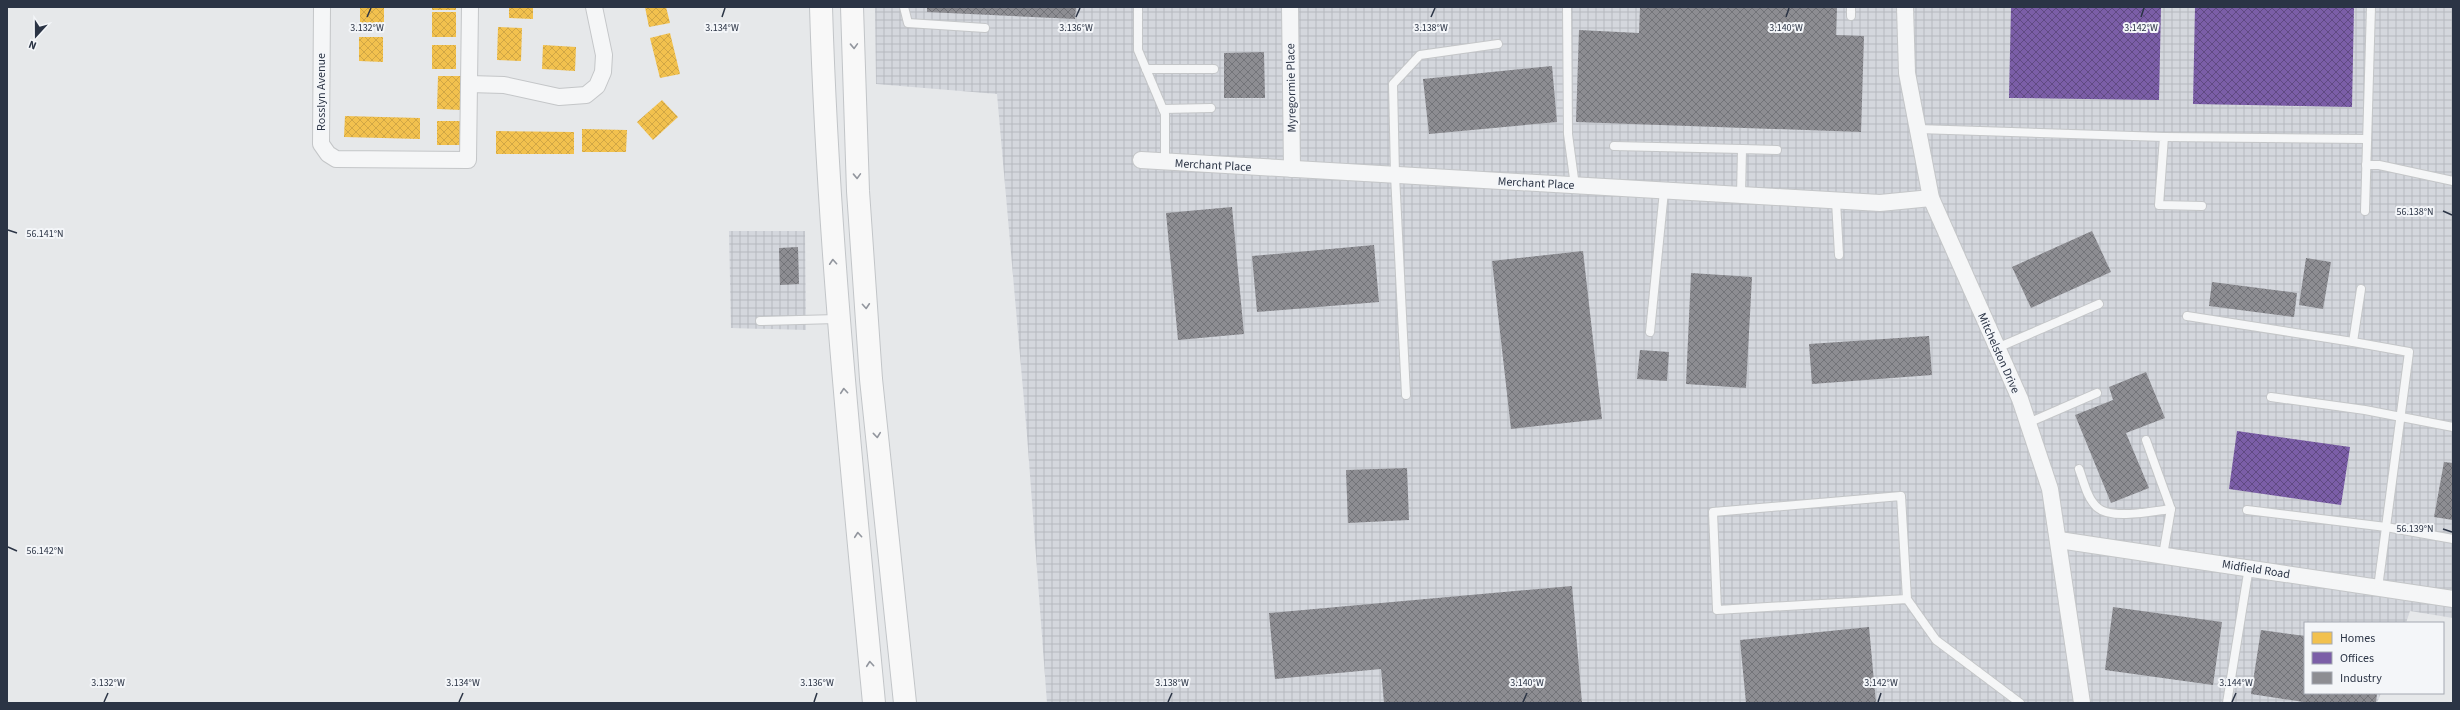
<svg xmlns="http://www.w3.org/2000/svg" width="2460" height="710" font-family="'Source Sans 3',sans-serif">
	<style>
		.industrial { fill: url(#industrial-grid) }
		.homes { fill: url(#homes-cross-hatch) }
		.offices { fill: url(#offices-cross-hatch) }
		.industry { fill: url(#industry-cross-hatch) }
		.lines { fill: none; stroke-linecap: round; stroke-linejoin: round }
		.lane-casing { stroke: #c4c6c8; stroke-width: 10 }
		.street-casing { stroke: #c4c6c8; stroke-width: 18 }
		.primary-casing { stroke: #c2c5c8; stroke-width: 24 }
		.lane { stroke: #f5f6f7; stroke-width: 8 }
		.street { stroke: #f5f6f7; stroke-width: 16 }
		.primary { stroke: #f8f8f8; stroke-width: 22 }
		.oneway { stroke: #92969e }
		.ticks { fill: none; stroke: #2b3445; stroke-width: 1.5 }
		.labels { text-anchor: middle; stroke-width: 4; stroke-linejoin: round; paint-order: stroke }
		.street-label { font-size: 12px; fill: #2b3445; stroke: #f4f6f9 }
		.ticks-label { font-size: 10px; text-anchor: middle; fill: #2b3445; stroke: #f4f6f9; stroke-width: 4; stroke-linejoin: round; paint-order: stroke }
	</style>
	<defs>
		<pattern id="industrial-grid" width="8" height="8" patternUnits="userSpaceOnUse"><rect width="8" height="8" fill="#d4d7dd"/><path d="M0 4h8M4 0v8" fill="none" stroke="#b6b9bf"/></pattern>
		<pattern id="homes-cross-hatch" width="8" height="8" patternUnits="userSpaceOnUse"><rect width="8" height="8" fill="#f2c14e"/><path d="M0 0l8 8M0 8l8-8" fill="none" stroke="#d0a645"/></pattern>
		<pattern id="offices-cross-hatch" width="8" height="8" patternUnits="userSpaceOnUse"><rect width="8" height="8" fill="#7b5ea7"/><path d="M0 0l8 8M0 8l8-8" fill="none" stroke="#604a82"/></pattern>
		<pattern id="industry-cross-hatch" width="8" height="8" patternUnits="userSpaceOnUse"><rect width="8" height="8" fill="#8d8d92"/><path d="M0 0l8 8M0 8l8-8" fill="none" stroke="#737479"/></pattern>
	</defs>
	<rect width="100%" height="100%" fill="#e6e8ea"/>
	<g class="industrial">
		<path d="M875,7H2453V618L2410,611L2406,623H2305V693H2381L2377,703H1047L1027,435L997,94L876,84Z"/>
		<path d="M729,231H805L806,330L731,328Z"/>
	</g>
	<g class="homes">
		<rect x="360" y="7" width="24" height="20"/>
		<rect x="432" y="7" width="24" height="3"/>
		<path d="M509,7H533V19L509,18Z"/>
		<path d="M645,7H666L670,23L649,27Z"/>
		<rect x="432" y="12" width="24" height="25"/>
		<path d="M498,27L522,28L521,61L497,60Z"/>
		<path d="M670,33L680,74L660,78L650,38Z"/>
		<path d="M359,37H383V62L359,61Z"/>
		<rect x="432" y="45" width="24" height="24"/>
		<path d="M543,45L576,47L575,71L542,69Z"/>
		<path d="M438,76H461V110L437,109Z"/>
		<path d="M662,100L678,117L653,140L637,122Z"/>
		<path d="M345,116L420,118V139L344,137Z"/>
		<rect x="437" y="121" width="24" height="24"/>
		<path d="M582,129L627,130L626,152H582Z"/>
		<path d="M496,131L574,132V154H496Z"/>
	</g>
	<g class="offices">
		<path d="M2011,7H2161L2159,100L2009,98Z"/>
		<path d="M2195,7H2354L2352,107L2193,104Z"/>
		<path d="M2237,431L2350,447L2341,505L2229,489Z"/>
	</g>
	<g class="industry">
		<path d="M927,7H1076L1075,19L927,12Z"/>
		<path d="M1640,7H1837L1836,35L1864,36L1861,132L1576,122L1579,30L1639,33Z"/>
		<path d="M1264,52L1265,98H1224V53Z"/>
		<path d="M1552,66L1557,122L1429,134L1423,79Z"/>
		<path d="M1232,207L1244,334L1178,340L1166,213Z"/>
		<path d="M2092,231L2111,272L2031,308L2012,267Z"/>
		<path d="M1374,245L1379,302L1257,312L1252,256Z"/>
		<path d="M798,247L799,284L780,285L779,248Z"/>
		<path d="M1583,251L1602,419L1511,429L1492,261Z"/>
		<path d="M2306,258L2331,262L2323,309L2299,305Z"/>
		<path d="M1691,273L1752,277L1746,388L1686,384Z"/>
		<path d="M2212,282L2297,293L2294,317L2209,306Z"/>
		<path d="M1929,336L1932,375L1812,384L1809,344Z"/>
		<path d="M1640,350L1669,352L1667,381L1637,379Z"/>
		<path d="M2146,372L2165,418L2126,433L2149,488L2111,503L2075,415L2113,400L2109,387Z"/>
		<path d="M2444,462L2453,463V520L2434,517Z"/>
		<path d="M1407,468L1409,520L1348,523L1346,470Z"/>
		<path d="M1572,586L1582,703H1384L1381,669L1275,679L1269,613Z"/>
		<path d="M2113,607L2222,622L2213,685L2105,670Z"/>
		<path d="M1869,627L1876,703H1746L1740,640Z"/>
		<path d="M2261,630L2305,636V693H2377L2376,703H2310L2251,694Z"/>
	</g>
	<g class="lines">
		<g class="lane-casing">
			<g id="lane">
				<path d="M904,7L908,23L985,28"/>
				<path d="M1138,7V50L1165,114V162"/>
				<path d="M1567,7L1568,134L1575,186"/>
				<path d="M1851,7V16"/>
				<path d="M1146,69H1214"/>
				<path d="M1163,109L1211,108"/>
				<path d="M1918,129L2164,137L2159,205L2202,206"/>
				<path d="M2164,137L2366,139"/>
				<path d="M1614,146L1742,149"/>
				<path d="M2366,165H2379L2453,181"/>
				<path d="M1741,195L1742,149L1777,150"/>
				<path d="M1836,201L1839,255"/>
				<path d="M2365,211L2371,7"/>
				<path d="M2361,289L2353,342L2409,352L2378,588"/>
				<path d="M2187,316L2353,342"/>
				<path d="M760,321L837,319"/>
				<path d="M1650,332L1664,191"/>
				<path d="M1997,348L2099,304"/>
				<path d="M1406,395L1395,175L1393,84L1420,55L1498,44"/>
				<path d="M2271,397L2365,410L2453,427"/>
				<path d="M2028,423L2097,393"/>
				<path d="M2146,440L2171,509L2163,555"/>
				<path d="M2079,469C2084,482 2087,499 2098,508C2112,520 2154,511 2171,509"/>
				<path d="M2247,510L2386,527L2453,539"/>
				<path d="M1907,599L1717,610L1713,512L1901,496L1907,599L1936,640L2020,703"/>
				<path d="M2227,703L2249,567"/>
			</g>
		</g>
		<g class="street-casing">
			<g id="street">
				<path d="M322,7L321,144L328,154L336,159L468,160L470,7"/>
				<path d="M1290,7L1292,169"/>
				<path d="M1905,7L1907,73L1931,198L2020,399L2050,489L2082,703"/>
				<path d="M469,84L504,85L559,97L586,95L597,86L603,72L604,55L594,7"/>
				<path d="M1141,160L1880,203L1931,198"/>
				<path d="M2059,540L2453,599"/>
			</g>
		</g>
		<g class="primary-casing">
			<g id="primary">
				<path d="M821,7C828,240 852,471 874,703"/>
				<path d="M852,7L858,191L871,379L905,703"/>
			</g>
		</g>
		<use href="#lane" class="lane"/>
		<use href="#street" class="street"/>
		<use href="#primary" class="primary"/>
	</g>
	<defs><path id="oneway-chevron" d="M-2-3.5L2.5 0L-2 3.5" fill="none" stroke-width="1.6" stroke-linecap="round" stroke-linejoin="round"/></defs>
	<g class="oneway">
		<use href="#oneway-chevron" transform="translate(854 46) rotate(88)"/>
		<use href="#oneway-chevron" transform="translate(857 176) rotate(88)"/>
		<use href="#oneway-chevron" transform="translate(833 262) rotate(-94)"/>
		<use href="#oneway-chevron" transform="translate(866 306) rotate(86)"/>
		<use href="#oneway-chevron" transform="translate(844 391) rotate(-95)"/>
		<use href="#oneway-chevron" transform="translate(877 435) rotate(84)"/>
		<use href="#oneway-chevron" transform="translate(858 535) rotate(-95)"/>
		<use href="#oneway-chevron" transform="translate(870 664) rotate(-95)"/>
	</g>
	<path class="ticks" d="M367,17L371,8M722,17L725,8M1076,17L1080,8M1431,17L1435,8M1786,17L1789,8M2141,17L2144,8M2443,211L2452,215M8,230L17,233M2443,529L2452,532M8,547L17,551M104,702L108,693M459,702L463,693M814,702L817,693M1168,702L1172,693M1523,702L1527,693M1878,702L1881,693M2232,702L2236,693"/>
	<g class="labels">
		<g class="street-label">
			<text transform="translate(1291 88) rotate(-91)" y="4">Myregormie Place</text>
			<text transform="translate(321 92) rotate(-90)" y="4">Rosslyn Avenue</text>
			<text transform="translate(1213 165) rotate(3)" y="4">Merchant Place</text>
			<text transform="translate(1536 183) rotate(3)" y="4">Merchant Place</text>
			<text transform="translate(1999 353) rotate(66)" y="4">Mitchelston Drive</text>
			<text transform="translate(2256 569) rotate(9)" y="4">Midfield Road</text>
		</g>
	</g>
	<g class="ticks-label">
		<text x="722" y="31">3.134°W</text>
		<text x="1431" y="31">3.138°W</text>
		<text x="367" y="31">3.132°W</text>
		<text x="1076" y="31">3.136°W</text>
		<text x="1786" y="31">3.140°W</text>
		<text x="2141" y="31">3.142°W</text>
		<text x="2415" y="215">56.138°N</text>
		<text x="45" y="237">56.141°N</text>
		<text x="2415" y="532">56.139°N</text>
		<text x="45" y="554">56.142°N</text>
		<text x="108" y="686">3.132°W</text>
		<text x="463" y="686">3.134°W</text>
		<text x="817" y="686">3.136°W</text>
		<text x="1172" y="686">3.138°W</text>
		<text x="1527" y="686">3.140°W</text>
		<text x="1881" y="686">3.142°W</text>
		<text x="2236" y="686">3.144°W</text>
	</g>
	<rect width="2460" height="710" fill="none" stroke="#2b3445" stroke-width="16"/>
	<rect x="2304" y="622" width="140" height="72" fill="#f4f6f9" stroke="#a4a8b1"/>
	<rect x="2312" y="632" width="20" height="12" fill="#f2c14e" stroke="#a4a8b1"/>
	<text x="2340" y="642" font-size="12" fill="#2b3445">Homes</text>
	<rect x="2312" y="652" width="20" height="12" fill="#7b5ea7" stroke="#a4a8b1"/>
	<text x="2340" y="662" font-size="12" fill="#2b3445">Offices</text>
	<rect x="2312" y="672" width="20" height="12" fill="#8d8d92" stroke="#a4a8b1"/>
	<text x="2340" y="682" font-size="12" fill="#2b3445">Industry</text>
	<g transform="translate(36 36) rotate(201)" stroke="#f4f6f9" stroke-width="3" paint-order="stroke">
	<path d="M0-3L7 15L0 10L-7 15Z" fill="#2b3445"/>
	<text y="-6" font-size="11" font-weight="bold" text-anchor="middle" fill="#2b3445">N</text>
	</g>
</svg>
